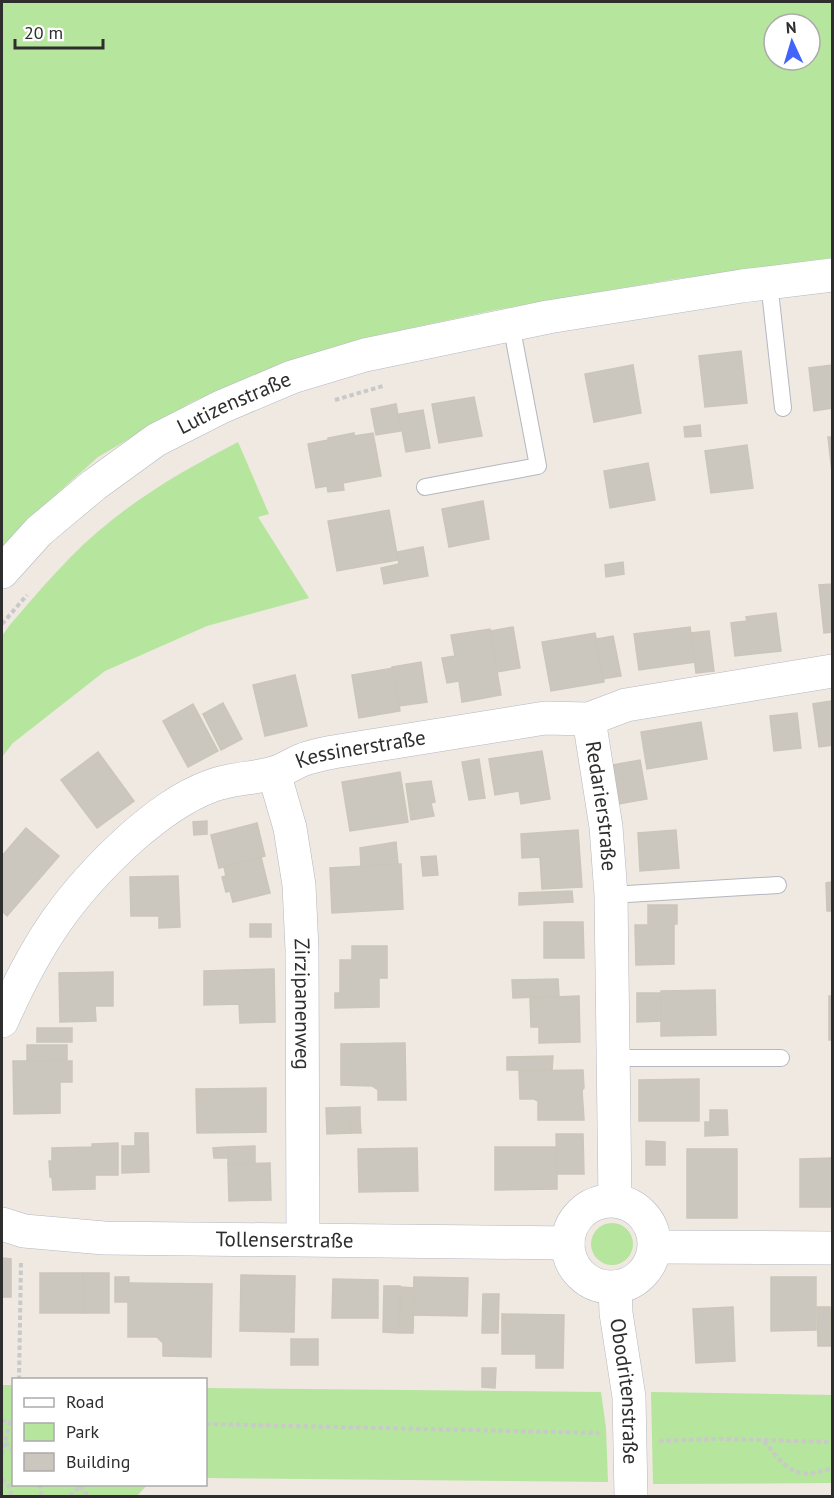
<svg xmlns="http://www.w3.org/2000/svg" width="834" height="1498" font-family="'PT Sans',sans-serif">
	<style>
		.green { fill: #b6e59e; fill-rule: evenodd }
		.building { fill: #cbc7bf; stroke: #cbc5ba; stroke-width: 1.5 }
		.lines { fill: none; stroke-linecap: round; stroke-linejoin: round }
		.service-casing { stroke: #b4b7c1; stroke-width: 18 }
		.minor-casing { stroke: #b4b7c1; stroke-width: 34 }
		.path { stroke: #c9c9c9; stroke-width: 4; stroke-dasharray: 4.5 3; stroke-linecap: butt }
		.service { stroke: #fff; stroke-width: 16 }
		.minor { stroke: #fff; stroke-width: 33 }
		.labels { text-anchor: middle; stroke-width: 6; stroke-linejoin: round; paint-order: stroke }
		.street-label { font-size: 21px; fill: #2e2e2e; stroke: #fff }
	</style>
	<rect width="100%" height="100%" fill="#efe9e1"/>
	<g class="green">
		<path d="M2,2H832V260L675,279L495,310L360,339L282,363L192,402L98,457L31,517L2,550ZM774,24H810V60H774Z"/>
		<path d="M238,442L269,514L258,517L309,598L207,626L105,671L13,743L2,757V636L9,626C41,589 73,550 112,520C152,488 194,465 238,442Z"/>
		<circle cx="612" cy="1244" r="21"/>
		<path d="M2,1385H13L14,1484L147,1485L137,1496H2Z"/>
		<path d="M206,1388L601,1392L606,1428L608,1482L206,1478Z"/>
		<path d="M651,1392L832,1395V1483L653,1484Z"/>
	</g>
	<g class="building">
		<path d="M741,351L747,403L705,407L699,356Z"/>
		<path d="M633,365L641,413L594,422L585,374Z"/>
		<path d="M832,365V408L814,411L809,368Z"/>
		<path d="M474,397L482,436L439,443L432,404Z"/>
		<path d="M396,404L401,431L376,435L371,409Z"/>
		<path d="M423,410L430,448L406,452L399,414Z"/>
		<path d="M700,425L701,436L685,437L684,427Z"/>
		<path d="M354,433V436L373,433L381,476L343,483L344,490L328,492L327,486L316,488L308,444L328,440V438Z"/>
		<path d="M828,437H832V472Z"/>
		<path d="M747,445L753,488L711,493L705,451Z"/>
		<path d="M648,463L655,500L610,508L604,471Z"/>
		<path d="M483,501L489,539L449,547L442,509Z"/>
		<path d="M389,510L398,560L337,571L328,521Z"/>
		<path d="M423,547L428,576L384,584L381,568L399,564L397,552Z"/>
		<path d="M623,562L624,574L606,577L605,565Z"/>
		<path d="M832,584V632L824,633L819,585Z"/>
		<path d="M776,613L781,651L735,656L731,623L747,621L746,617Z"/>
		<path d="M513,627L520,668L497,672L490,631Z"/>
		<path d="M690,627L695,662L639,670L634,634Z"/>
		<path d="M490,629L501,695L462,702L459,681L447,683L442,658L455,656L451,635Z"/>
		<path d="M709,631L714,671L696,673L691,633Z"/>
		<path d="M595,633L604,682L551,691L542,642Z"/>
		<path d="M613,636L621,676L603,679L596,639Z"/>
		<path d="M421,662L427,702L399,706L392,667Z"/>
		<path d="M393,668L400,711L359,718L352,675Z"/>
		<path d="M295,675L307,726L265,736L253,685Z"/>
		<path d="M832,701V745L819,747L813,704Z"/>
		<path d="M223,703L242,739L221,750L203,714Z"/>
		<path d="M193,704L218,751L188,767L163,721Z"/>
		<path d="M797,713L801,748L774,751L770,716Z"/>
		<path d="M701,722L707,759L647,769L641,732Z"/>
		<path d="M542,751L550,799L521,804L519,791L495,795L489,759Z"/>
		<path d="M98,752L134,801L97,828L61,780Z"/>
		<path d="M479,759L485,798L469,800L462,762Z"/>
		<path d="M640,760L647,799L619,804L612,765Z"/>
		<path d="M400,772L408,822L350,831L342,782Z"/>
		<path d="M431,781L435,802L431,803L434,816L411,820L406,784Z"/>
		<path d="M207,821V834L194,835L193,822Z"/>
		<path d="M257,823L265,856L219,868L211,835Z"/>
		<path d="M26,828L59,856L7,916L2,911V856Z"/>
		<path d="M578,830L582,887L542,889L540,857L522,858L521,834Z"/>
		<path d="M676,830L679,868L640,871L638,833Z"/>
		<path d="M396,842L398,864L361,866L360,848Z"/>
		<path d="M436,856L438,875L423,876L421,857Z"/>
		<path d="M261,857L270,893L233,902L230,891L226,892L222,877L226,876L224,867Z"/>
		<path d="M401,864L403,909L332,913L330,868Z"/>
		<path d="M178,876L180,927L159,928V916H131L130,877Z"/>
		<path d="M832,882V911H827L826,883Z"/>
		<path d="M572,891L573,902L519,905V893Z"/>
		<rect x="648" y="905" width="29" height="19"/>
		<path d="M544,922H583L584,958H544Z"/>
		<rect x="250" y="924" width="21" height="13"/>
		<path d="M635,925H674V964L636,965Z"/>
		<path d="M352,946H387V978H379V1007L335,1008V993H340V960H352Z"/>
		<path d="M274,969L275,1022L240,1023L239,1004L204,1005V971Z"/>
		<path d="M113,972V1006H95L96,1021L60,1022L59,973Z"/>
		<path d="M558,979L559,996L513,998L512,980Z"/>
		<path d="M715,990L716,1035L661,1036V991Z"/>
		<path d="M637,993H660L661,1021L637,1022Z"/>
		<path d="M579,996L580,1042L539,1043V1027H531L530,998Z"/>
		<rect x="829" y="996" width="3" height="44"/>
		<rect x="37" y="1028" width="35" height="14"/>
		<path d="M405,1043L406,1100H378V1090L372,1086L341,1085V1044Z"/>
		<path d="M27,1045H67V1060L27,1061Z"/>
		<path d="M553,1056L552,1070H507V1057Z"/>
		<path d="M13,1061H72V1082H60V1113L14,1114Z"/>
		<path d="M583,1070L584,1088L582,1090L584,1120H538V1101L534,1099H520L519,1071Z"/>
		<path d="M699,1079V1121H639V1080Z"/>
		<path d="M266,1088V1132L197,1133L196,1089Z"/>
		<path d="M360,1107V1120H350L351,1133L327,1134L326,1108Z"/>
		<path d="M710,1110H727L728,1135L705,1136V1122H710Z"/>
		<path d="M350,1120H360L361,1133H351Z"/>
		<path d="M135,1133H148L149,1172L122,1173V1146H135Z"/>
		<path d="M556,1134H583L584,1174H557Z"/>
		<path d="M646,1141L665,1142V1165H646Z"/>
		<path d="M118,1143V1175H95V1189L53,1190L52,1177H50L49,1161H52V1148L92,1147V1144Z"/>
		<path d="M255,1146V1163L228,1164V1147Z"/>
		<path d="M227,1147L228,1158H214L213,1148Z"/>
		<path d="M495,1147H557V1189L495,1190Z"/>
		<path d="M417,1148L418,1191L359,1192L358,1149Z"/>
		<rect x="687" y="1149" width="50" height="69"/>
		<path d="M832,1158V1207H800V1159Z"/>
		<path d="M270,1163L271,1200L229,1201L228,1164Z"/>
		<path d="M2,1258L11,1259V1283H2Z"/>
		<rect x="40" y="1273" width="43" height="40"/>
		<rect x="83" y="1273" width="26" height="40"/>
		<path d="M241,1275L295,1276L294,1332L240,1331Z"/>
		<path d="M115,1277H129L128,1302H115Z"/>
		<path d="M414,1277L468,1278L467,1316L413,1315Z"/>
		<path d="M771,1277H816V1330L771,1331Z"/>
		<path d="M333,1279L378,1280V1318H332Z"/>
		<path d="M128,1283L212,1284L211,1357L163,1356V1343L157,1337H128Z"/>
		<rect x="2" y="1284" width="9" height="13"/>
		<path d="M384,1286H400L399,1333L383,1332Z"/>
		<path d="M401,1287L414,1288L413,1333H400Z"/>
		<path d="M483,1294H499L498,1333H482Z"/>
		<path d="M733,1307L735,1361L696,1363L693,1309Z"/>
		<path d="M817,1307H830L831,1346H818Z"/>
		<path d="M502,1314L564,1315L563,1368H536V1354H502Z"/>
		<rect x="291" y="1339" width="27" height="26"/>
		<path d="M482,1368H496L495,1388L482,1387Z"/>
	</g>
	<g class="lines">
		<g class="service-casing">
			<g id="service">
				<path d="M769,282L783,408"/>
				<path d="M425,487L538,466L511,324"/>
				<path d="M611,895L778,885"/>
				<path d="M612,1058H781"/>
			</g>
		</g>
		<g class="minor-casing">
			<g id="minor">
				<path id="s1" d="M2,572L39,531L94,485L156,440L221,407L292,377L365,355L548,317L742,286L832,275"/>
				<path id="s2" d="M589,719L606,827L611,895L615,1200"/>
				<path id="s3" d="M274,773L290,828L299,885L302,950L303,1239"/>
				<path id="s4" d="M2,1021C36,944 68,895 131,838C155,817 181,797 211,786C231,778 253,779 273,773C283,771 292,764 302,760C312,756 323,754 333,752L545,718L589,719L626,705L832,671"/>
				<circle cx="611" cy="1244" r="43"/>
				<path id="s5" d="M2,1224L24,1231L104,1238L568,1243"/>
				<path d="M655,1247L832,1248"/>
				<path id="s6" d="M615,1287L616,1313L629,1397L631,1496"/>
			</g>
		</g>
		<g class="path">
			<path d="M335,400L383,386"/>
			<path d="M2,624L27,595"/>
			<path d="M19,1380L21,1261"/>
			<path d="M2,1421H14"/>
			<path d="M206,1424L599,1433"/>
			<path d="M659,1441L719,1439L832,1442"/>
			<path d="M764,1441C788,1470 794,1481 832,1468"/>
			<path d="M5,1444L10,1445L14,1456"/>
			<path d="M2,1455L10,1422"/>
			<path d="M2,1479L8,1485L12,1496"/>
			<path d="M39,1484L42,1496"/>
			<path d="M80,1486L88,1496"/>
			<path d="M70,1496L82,1484"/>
		</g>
		<use href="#service" class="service"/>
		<use href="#minor" class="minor"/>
	</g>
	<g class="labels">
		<g class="street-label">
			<text dy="7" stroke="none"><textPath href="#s1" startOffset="290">Lutizenstraße</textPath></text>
			<text dy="7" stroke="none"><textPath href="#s4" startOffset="477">Kessinerstraße</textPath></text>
			<text dy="7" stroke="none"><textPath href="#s2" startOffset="88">Redarierstraße</textPath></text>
			<text dy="7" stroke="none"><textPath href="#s3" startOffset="234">Zirzipanenweg</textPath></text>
			<text dy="7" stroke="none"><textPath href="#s5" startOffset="284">Tollenserstraße</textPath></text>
			<text dy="7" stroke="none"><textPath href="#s6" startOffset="105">Obodritenstraße</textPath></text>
		</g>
	</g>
	<rect width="834" height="1498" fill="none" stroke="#2e2e2e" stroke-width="6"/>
	<rect x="12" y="1378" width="195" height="108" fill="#ffffff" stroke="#ababab" stroke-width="1.5"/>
	<rect x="24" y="1398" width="30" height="9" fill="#ffffff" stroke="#ababab" stroke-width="1.5"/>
	<text x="66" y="1408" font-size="18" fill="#2e2e2e">Road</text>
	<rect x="24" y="1423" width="30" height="18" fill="#b6e59e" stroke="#ababab" stroke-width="1.5"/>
	<text x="66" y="1438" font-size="18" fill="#2e2e2e">Park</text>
	<rect x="24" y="1453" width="30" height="18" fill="#cbc7bf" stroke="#ababab" stroke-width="1.5"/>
	<text x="66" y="1468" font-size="18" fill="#2e2e2e">Building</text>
	<g transform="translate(792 42) rotate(356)"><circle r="28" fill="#ffffff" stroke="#ababab" stroke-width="1.5"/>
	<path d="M0-4.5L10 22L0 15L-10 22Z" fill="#4264fb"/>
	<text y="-9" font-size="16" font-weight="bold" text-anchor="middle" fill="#2e2e2e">N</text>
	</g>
	<path d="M15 39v9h88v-9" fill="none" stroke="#2e2e2e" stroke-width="3"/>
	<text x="24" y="39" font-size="18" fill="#2e2e2e" stroke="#ffffff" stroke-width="4.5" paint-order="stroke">20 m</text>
</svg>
